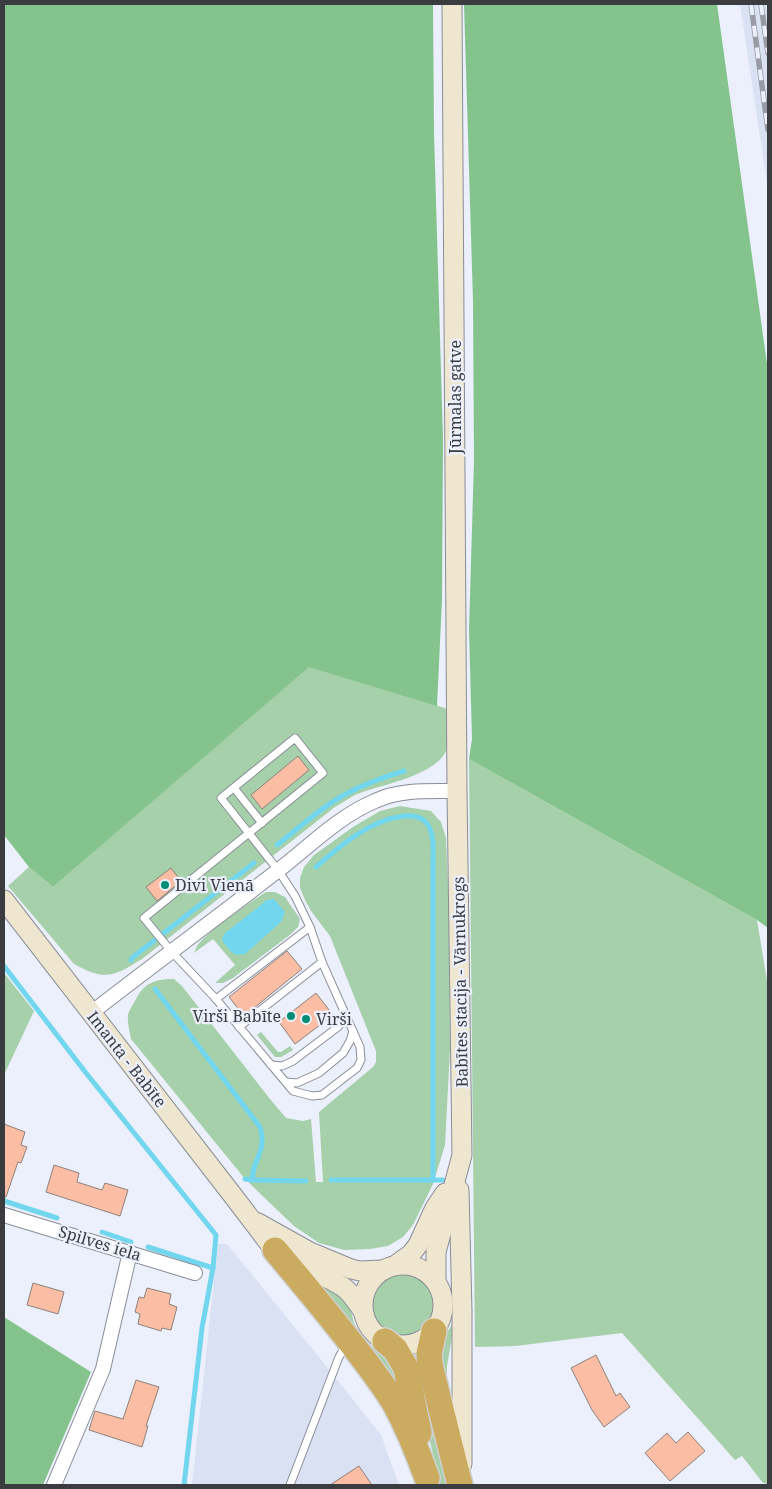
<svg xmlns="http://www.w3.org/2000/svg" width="772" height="1489" font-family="'Noto Serif',serif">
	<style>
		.built { fill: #d9e1f3 }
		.green { fill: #a6d0aa }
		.forest { fill: #85c38d }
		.water { fill: #72d7ee }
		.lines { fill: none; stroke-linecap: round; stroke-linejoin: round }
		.stream { stroke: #72d7ee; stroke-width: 5 }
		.building { fill: #fbbea4; stroke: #8d817c }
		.lane-casing { stroke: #898d97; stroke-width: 9 }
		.street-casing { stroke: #898d97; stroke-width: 16 }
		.secondary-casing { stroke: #898d97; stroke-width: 21 }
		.highway-casing { stroke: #d0d0d1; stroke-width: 28 }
		.lane { stroke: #fff; stroke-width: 7 }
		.street { stroke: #fff; stroke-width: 14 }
		.secondary { stroke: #efe6cf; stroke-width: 19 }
		.highway { stroke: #caab5f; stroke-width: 25 }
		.rail-casing { stroke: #979ba3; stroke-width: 5.5 }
		.rail { stroke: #ebf0fc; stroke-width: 4; stroke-dasharray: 11; stroke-linecap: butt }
		.poi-dot { fill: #018d75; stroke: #ebf0fc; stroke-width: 2 }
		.labels { text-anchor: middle; stroke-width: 4.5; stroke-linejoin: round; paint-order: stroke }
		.street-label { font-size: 16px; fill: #3a3c40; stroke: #ebf0fc }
		.poi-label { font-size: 16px; fill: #3a3c40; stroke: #ebf0fc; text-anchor: start }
	</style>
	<rect width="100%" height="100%" fill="#ebf0fc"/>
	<g class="built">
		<path d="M740,4H768V190Z"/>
		<path d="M218,1244H227L323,1362L381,1435L399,1485H192Z"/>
	</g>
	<g class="green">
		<path d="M309,666L448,709C448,721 450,734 448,745C442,776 380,784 355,795C348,799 342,803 335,807L142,959C113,977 105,981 74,964L8,886L29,867L53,887Z"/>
		<path d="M469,759L757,920L768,987V1484L763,1483L742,1456L735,1460L622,1333L515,1346L475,1347Z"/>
		<path d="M400,806L431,811L441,822L446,838L449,911L450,1050L445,1145L433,1184L413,1225L403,1237L388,1246L370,1249L344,1250L319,1243L294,1226L245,1179L131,1039C130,1032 127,1023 128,1015C129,1010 133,1005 135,1001C144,983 154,979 174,979L182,986L270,1099L286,1118L303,1121L311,1119L316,1182H323L319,1112L373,1067L376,1062V1051L330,936L311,911L305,900L300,888V878L304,867L314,855L353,827L380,811Z"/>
		<path d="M266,892H275L285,897L300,919L298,927L291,934L233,978L223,983H215L235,965L213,939L194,953C195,951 196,948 197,946C204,934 253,900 266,892Z"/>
		<path d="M4,973L34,1011L4,1075Z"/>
		<path d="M261,1032L278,1052H281L290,1046L293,1050L281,1057H275L257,1035Z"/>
		<circle cx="403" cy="1304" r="34"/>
		<path d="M297,1270L341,1292L349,1303L354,1323L362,1338L371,1346L393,1361L408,1406Z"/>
		<path d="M453,1323L454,1325L447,1366V1385L437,1348Z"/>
		<path d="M419,1357L450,1485H438L432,1450L413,1369L412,1361L414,1358Z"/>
	</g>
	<g class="forest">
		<path d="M4,4H433L434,133L443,438L442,600L437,706L309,667L53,887L29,867L4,835Z"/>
		<path d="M464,4H717L768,371V928L757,920L469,759L472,739L469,630L474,461L473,301Z"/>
		<path d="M4,1317L91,1372L43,1485H4Z"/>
	</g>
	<path class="water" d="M274,899L285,912L281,922L245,954C231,957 230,950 222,940L224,934L267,900Z"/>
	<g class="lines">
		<g class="stream">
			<path d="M277,845C299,828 321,807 346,794C364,784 384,777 404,771"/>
			<path d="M316,867C341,845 370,820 404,816C413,815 423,817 428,825C435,836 433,854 433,867V1180"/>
			<path d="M131,960L133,957L254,863"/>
			<path d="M4,966L86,1073L216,1235L213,1268L202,1328L184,1485"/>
			<path d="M155,989L260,1127C268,1152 250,1163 253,1180"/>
			<path d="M245,1179L253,1180L306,1181"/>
			<path d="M331,1180H443"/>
			<path d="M4,1201L57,1218"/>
			<path d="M102,1232L131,1242"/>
			<path d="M148,1247L213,1268"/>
		</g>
	</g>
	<g class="building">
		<path d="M298,756L309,770L262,809L251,795Z"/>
		<path d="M171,868L181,881L157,901L146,887Z"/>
		<path d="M287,951L302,969L244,1016L229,997Z"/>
		<path d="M316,993L333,1015L295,1044L279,1022Z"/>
		<path d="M4,1124L25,1132L21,1145L27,1147L21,1163L18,1162L6,1197H4Z"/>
		<path d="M54,1165L79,1173L77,1182L102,1190L105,1183L128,1190L120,1216L46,1192Z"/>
		<path d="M33,1283L64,1292L58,1314L27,1305Z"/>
		<path d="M147,1288L171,1294L169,1304L177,1307L171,1330L162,1328L161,1331L138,1324L140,1314L135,1312L139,1297L144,1298Z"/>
		<path d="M596,1355L616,1396L620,1393L630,1407L604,1427L592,1410L571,1368Z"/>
		<path d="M136,1380L159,1387L146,1426H148L142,1447L89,1430L95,1411L123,1419Z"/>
		<path d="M688,1432L705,1451L670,1481L645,1453L667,1433L676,1443Z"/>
		<path d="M359,1466L372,1485H330Z"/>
	</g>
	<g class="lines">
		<g class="lane-casing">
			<g id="lane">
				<path d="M234,788L262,823"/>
				<path d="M171,951L144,918L323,773L295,738L221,798L278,870L295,896L310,927L322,962L360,1047L361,1060L357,1068L322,1095L312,1096L293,1091L216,999L171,951"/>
				<path d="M216,999L310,927"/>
				<path d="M239,1027L322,962"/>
				<path d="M271,1065L282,1066L293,1061L338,1027L343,1020L345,1014"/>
				<path d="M286,1082L297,1083L319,1073L343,1053L350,1041L353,1031"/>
				<path d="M290,1485L339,1357L346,1345"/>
			</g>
		</g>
		<g class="street-casing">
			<g id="street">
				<path d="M91,1013C153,965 215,919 276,872C308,848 337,817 375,801C400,789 430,791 457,791"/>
				<path d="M4,1215L195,1273"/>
				<path d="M54,1485L103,1369L130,1252"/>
			</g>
		</g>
		<g class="secondary-casing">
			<g id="secondary">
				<path d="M4,900L234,1197L269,1243C289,1264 319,1271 343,1287C352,1293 357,1303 363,1311"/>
				<path d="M459,1190L462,1311V1464"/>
				<path d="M258,1223L310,1252L351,1269L360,1271L382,1270"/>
				<path d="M397,1264L411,1254L418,1245L435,1208L445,1193"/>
				<circle cx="403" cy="1305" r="40"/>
				<path d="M436,1281V1252L462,1155L457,791L452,4"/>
			</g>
		</g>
		<g class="highway-casing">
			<g id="highway">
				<path d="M275,1250C302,1282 329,1315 355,1348C369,1366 383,1384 395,1404C408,1428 418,1453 427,1478"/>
				<path d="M434,1331L429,1354L430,1365L460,1485"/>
				<path d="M385,1341L395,1349L406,1368L419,1433"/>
			</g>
		</g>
		<use href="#lane" class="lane"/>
		<use href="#street" class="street"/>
		<use href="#secondary" class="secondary"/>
		<use href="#highway" class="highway"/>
		<g class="rail-casing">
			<g id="rail">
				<path d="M751,4L768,130"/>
				<path d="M761,4L768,53"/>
			</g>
		</g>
		<use href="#rail" class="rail"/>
	</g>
	<g class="poi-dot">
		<circle cx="165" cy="885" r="5"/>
		<circle cx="291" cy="1016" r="5"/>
		<circle cx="306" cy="1019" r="5"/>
	</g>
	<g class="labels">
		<g class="street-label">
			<text transform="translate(455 397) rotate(-90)" y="6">Jūrmalas gatve</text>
			<text transform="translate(460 982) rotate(-91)" y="6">Babītes stacija - Vārnukrogs</text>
			<text transform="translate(127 1059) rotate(52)" y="6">Imanta - Babīte</text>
			<text transform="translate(100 1243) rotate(17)" y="6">Spilves iela</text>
		</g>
		<g class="poi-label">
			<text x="175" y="891">Divi Vienā</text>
			<text x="281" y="1022" text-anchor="end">Virši Babīte</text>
			<text x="316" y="1025">Virši</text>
		</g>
	</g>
	<rect width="772" height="1489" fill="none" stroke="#3a3c40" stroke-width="10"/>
</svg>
